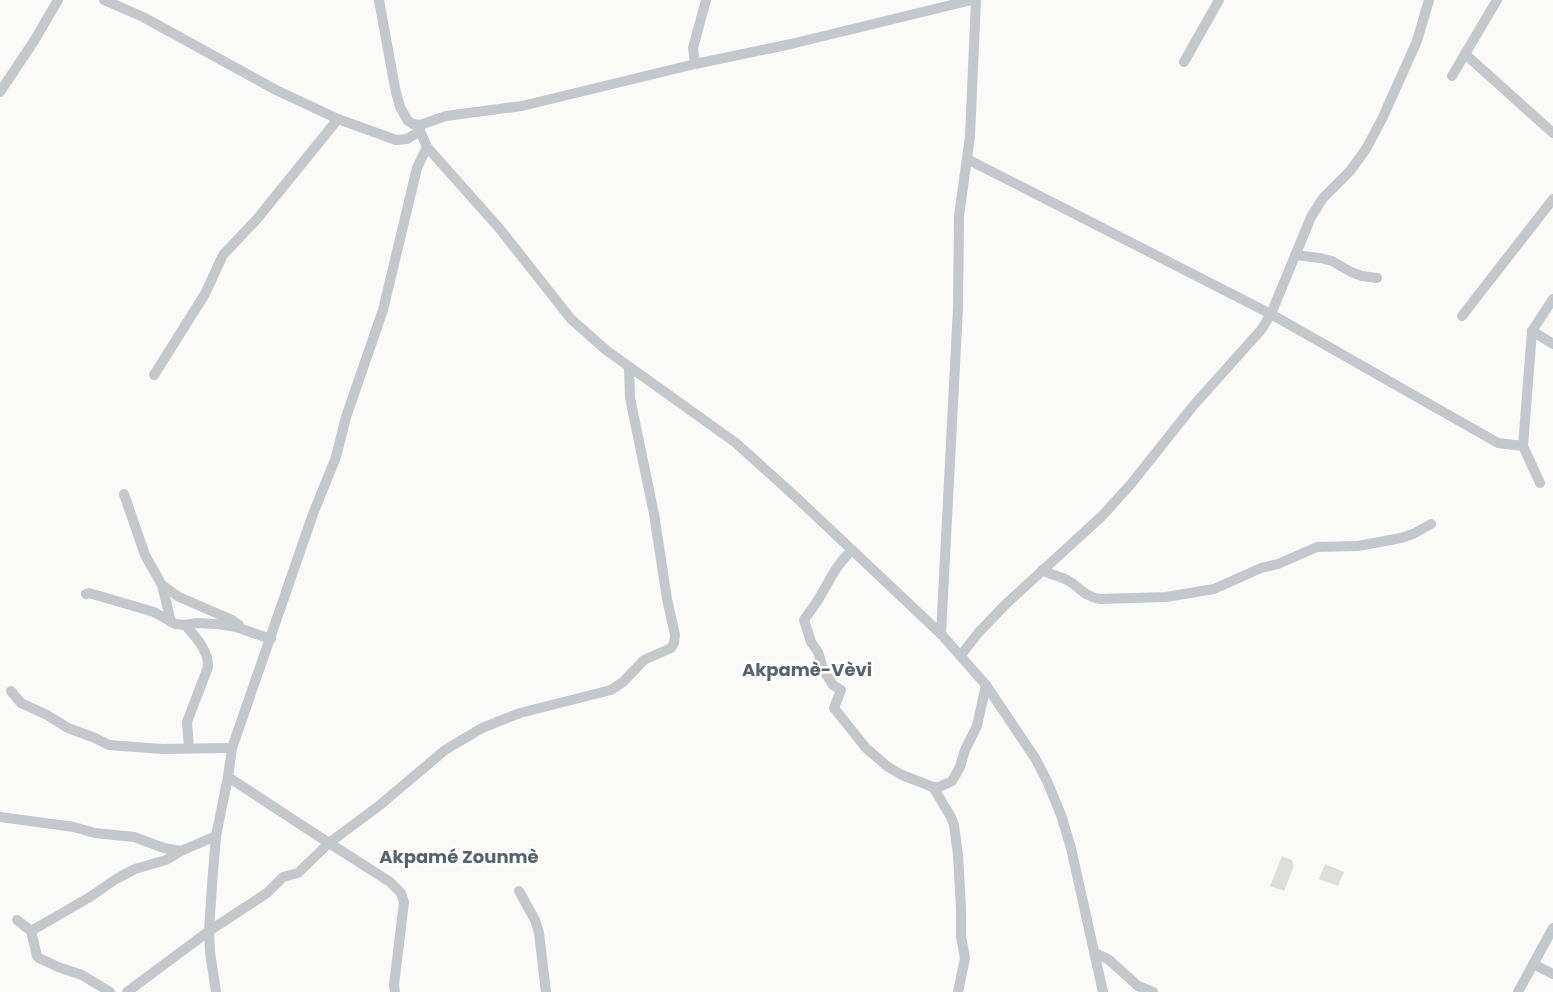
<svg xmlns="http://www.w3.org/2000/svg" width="1553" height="992" font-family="Poppins,sans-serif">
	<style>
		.green { fill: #dadfd7 }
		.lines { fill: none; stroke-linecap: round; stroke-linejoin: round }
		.minor { stroke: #c3c8cc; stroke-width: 10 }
		.labels { text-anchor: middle; stroke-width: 5; stroke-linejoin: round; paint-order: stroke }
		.quarter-label { font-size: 18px; font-weight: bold; fill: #57646e; stroke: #fff }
	</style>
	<rect width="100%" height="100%" fill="#fafaf8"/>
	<g class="green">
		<path d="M1282,856L1292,860L1294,866L1284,891L1270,886Z"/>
		<path d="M1325,864L1344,872L1338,886L1319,879Z"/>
	</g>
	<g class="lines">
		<g class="minor">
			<path d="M104,0L143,17L276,90L338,119L396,140L407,139L420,131"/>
			<path d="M379,0L395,88L400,107L408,121L413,124L420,125L446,116L522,106L695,64L791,44L972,0"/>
			<path d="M1465,54L1553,133"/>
			<path d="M1184,62L1219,0"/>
			<path d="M695,64L693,48L706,0"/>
			<path d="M1452,76L1497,0"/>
			<path d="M0,92L34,41L58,0"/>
			<path d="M420,125V131L427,147L499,228L571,319L606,350L736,443L799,500L941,634L986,685L1035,758L1047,781L1061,815L1071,848L1103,992"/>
			<path d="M967,159L1271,314L1498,443L1523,446"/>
			<path d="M1295,255L1320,258L1332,261L1351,272L1362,276L1377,278"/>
			<path d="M1462,316L1553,199"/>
			<path d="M1532,331L1553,344"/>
			<path d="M154,375L205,294L223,255L257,219L338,119"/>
			<path d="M1540,483L1523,446L1532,331L1553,299"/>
			<path d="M124,494L145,555L162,585L171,622"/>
			<path d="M852,550C837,564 832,576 822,593C817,603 810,611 804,620L811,642L818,652L823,669L833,685L841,690L834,708L866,748L888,767L902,775L933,787H939L952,781L960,767L965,750L977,726L986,685"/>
			<path d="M1042,570C1050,574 1057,576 1065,579C1080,586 1082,596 1100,599L1166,597L1214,589L1261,568L1278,564L1317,547L1358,546L1401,538L1413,534L1431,524"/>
			<path d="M162,585L179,597L230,619L239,625"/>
			<path d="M86,594L89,593L154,612L175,624L185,625L197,623L217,624L236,627L271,639"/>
			<path d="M185,625C195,636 209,651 208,667L187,722L189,748"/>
			<path d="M941,634L958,308L959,216L970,136L976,0"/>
			<path d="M961,655L979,632L1006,604L1102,516L1131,484L1193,406L1261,330L1271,314L1311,217L1323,198L1350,171L1366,149L1382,119L1417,41L1429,0"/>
			<path d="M11,691L21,703L47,715L68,728L95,738L109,745L162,749L232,748"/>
			<path d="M228,777L329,843L390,882L401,893L404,902L394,985L395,992"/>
			<path d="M933,787L951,817L954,825L958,855L961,908V936L965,958L958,992"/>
			<path d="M0,817L74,827L95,833L134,837L164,848L181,851"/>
			<path d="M519,891L535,920L539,933L546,992"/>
			<path d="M17,920L31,931L37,956L39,958L58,967L82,975L110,992"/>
			<path d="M31,931L90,897L116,879L135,869L166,860L181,851L216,836"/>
			<path d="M1095,953L1108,959L1138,986L1153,992"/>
			<path d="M1533,964L1553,974"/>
			<path d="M127,992L209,931L267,893L283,877L298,873L329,843L380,805L445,750L482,728L520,713L611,690L623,682L644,660L671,648L674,643L675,635L667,599L654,514L630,398L629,367"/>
			<path d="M216,992L210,952L209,931L212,885L216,836L228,777L232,748L313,514L336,457L346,417L383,310L417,168L427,147"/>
			<path d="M1518,992L1553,928"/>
		</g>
	</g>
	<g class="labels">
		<g class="quarter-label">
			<text x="807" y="676">Akpamè-Vèvi</text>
			<text x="459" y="863">Akpamé Zounmè</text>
		</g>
	</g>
</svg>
